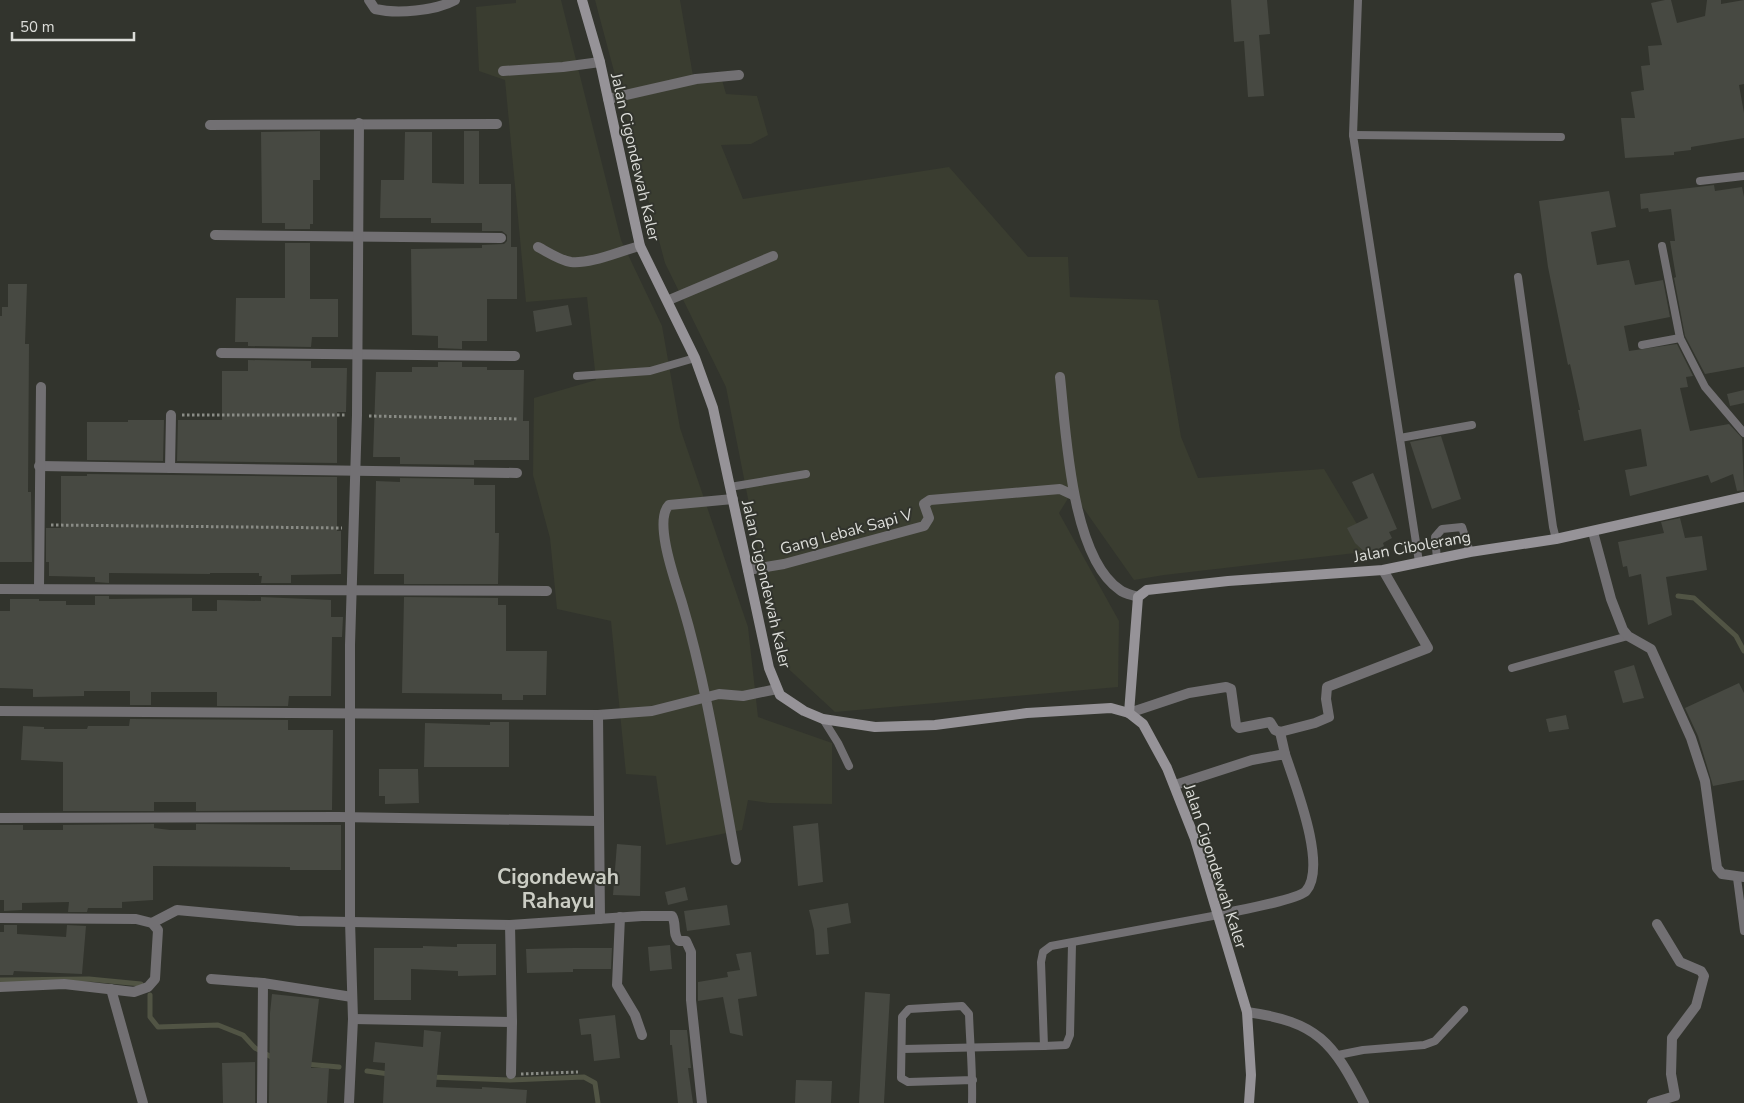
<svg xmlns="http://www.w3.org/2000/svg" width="1744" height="1103" font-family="'Nunito Sans',sans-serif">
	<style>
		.built { fill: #3a3d30 }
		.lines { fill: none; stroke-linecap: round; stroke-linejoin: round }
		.stream { stroke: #515444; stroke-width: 5 }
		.building { fill: #474942 }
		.path { stroke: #898b85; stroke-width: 3; stroke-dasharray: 2.5 2.5; stroke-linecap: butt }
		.lane { stroke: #727073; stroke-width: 8 }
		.street { stroke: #727073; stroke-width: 10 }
		.secondary { stroke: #969398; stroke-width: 10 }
		.labels { text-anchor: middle; stroke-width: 4; stroke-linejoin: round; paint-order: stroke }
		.street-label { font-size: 16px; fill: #dcddd9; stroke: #32342d }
		.district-label { font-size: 21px; font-weight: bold; fill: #cbcdc4; stroke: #32342d }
	</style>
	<rect width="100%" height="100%" fill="#32342d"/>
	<g class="built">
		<path d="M516,0H561L621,240L662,326L680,428L748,627L758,717L832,743V804L769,803L748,800L742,830L666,845L656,776L626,774L611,621L557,609L550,538L533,475L534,398L596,380L587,297L526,302L505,80L479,71L476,7L516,3Z"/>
		<path d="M595,0H680L693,76L722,80L726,94L757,96L768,135L751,144L721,145L743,199L949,167L1028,257H1068L1070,297L1158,300L1181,437L1198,478L1324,469L1373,551L1164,575L1134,580L1072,492L1059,513L1119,621L1118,687L835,712L780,661L726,387L665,263Z"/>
	</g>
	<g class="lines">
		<g class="stream">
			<path d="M1678,596L1694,598L1736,636L1744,651"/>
			<path d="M0,980L89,979L141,984"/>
			<path d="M150,995V1017L158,1027L218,1025L243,1035L255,1048L275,1059"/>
			<path d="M305,1064L339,1067"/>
			<path d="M367,1071L389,1074"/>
			<path d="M430,1077L510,1080L584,1077L595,1083L598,1103"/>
		</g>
	</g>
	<g class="building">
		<path d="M1231,0H1267L1270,34L1259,35L1264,96L1248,97L1244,41L1234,42Z"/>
		<path d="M1665,0H1671L1677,23L1705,16L1707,0H1721V4L1744,0V84L1739,85L1744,113V138L1691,147V150L1674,152V155L1625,158L1621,118H1635L1631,92L1644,90L1641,66L1650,65L1648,46L1662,45L1651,3Z"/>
		<path d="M320,131V180H313V224H310V229H285V223H262L261,132Z"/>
		<path d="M464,131H479V184H511V247H517V299H487V341H462V349L438,348V336L412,335L411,249L482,248V245L504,244L507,241V235L502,231H482V223H431V218H380L381,180H404L405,132H432V183L464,184Z"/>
		<path d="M1714,185L1715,191L1742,187L1744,197V367L1705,374L1685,336L1674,278L1676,277L1670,241H1675L1671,209L1649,212L1648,208L1641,209L1640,194Z"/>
		<path d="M1609,191L1616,227L1591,232L1597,265L1629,260L1635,285L1663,280L1670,317L1624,326L1629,351L1677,344L1693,376L1686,377L1688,387L1680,388L1690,431L1729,424L1742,438L1744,490L1737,491L1733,474L1711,483L1708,475L1630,496L1625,470L1647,466L1641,429L1584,441L1578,410H1580L1570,364L1568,365L1548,267L1539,201Z"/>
		<path d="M285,243H310V299H338V337H312L311,347L248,346V342H235L236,298H285Z"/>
		<path d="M8,284H27L25,344H29L28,492H31L32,562H0V316H2V307H8Z"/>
		<path d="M568,305L572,325L536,332L533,311Z"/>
		<path d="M248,360L311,361V368H347L346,412H337V463L177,461L178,420H222V371H248Z"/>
		<path d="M438,362H462V367H487V370H524L523,421H529V460H474V465L400,464V457H373L376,372H412V367H438Z"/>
		<path d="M1744,390V403L1730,406L1727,394Z"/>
		<path d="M128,420H164L163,461L87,460V422H128Z"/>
		<path d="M1441,436L1461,499L1432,509L1410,442Z"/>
		<path d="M1373,473L1397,529L1389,532L1392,538L1383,543L1384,546L1368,555L1355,543L1347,528L1368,518L1352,482Z"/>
		<path d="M87,474L337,477V531H341V574L291,575V583H261L262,576H259V573H210V574L109,573V583L95,582V577L49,576V562H46V528H61V476H87Z"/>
		<path d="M400,478L474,479V485H495V533H499L498,584H404V574H374L376,481L400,482Z"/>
		<path d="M1680,518L1685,538L1702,536L1707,570L1666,577L1672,615L1648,625L1641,574L1629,577L1627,566L1623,567L1618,542L1664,533L1661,522Z"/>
		<path d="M95,596H109V599L192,598V611H217V600L261,601V597L331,600V617H343L342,637H332L331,696H289L288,706H217V692H151V705H130V691H84V696L33,697V689L0,688V611H10V599H39V601H66V605H95Z"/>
		<path d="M404,597L498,598V605H506V651H547L546,695H523V700H502V694L402,693Z"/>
		<path d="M1634,665L1644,698L1623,703L1614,671Z"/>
		<path d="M1739,683L1744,693V780L1713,786L1698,736L1685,708Z"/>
		<path d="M1566,715L1569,729L1549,732L1546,719Z"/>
		<path d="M130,719L288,720V730H333L332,810L196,811V802H154V811H63V762L21,760L23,726L44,727V729H87L88,726H129Z"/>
		<path d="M490,722H509V767H424L425,723L490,725Z"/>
		<path d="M379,769H418L419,803L385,804V796H379Z"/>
		<path d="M818,823L823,882L798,886L793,826Z"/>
		<path d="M154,824V828L170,830H196V824L341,825V870H290V867L153,866V900L122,902V908H88L87,912H68L69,902L22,903V910L4,911V900H0V825H23V830H63V825Z"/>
		<path d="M617,844L641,846L640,896L613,895Z"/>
		<path d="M685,887L688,900L668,905L665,892Z"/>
		<path d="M848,903L851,923L827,928L829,954L816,955L814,930L809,910Z"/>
		<path d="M727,905L730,925L687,931L684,911Z"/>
		<path d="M4,925H17V934L66,937L67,925L86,926L82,974L14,971L13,975H0V932H4Z"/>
		<path d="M457,944H496V975L458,976V971L411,969V1000H374V948H423V946L457,947Z"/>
		<path d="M670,945L672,969L650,971L648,947Z"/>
		<path d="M573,948H612L611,969H573V972L527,973L526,949Z"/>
		<path d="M751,952L757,996L738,999L743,1036L730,1033L723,997L698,1001V982L728,977L727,972L740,970L736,954Z"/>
		<path d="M865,992L890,994L884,1103H859Z"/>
		<path d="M272,994L319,999L311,1068H329L327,1103H269L270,1013Z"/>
		<path d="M615,1015L620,1058L594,1061L591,1034L581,1035L579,1019Z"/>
		<path d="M424,1030L441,1032L436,1087L482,1089V1087L527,1090L526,1103H383L385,1063L373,1062L375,1042L423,1047Z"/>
		<path d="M670,1030H687L691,1068H688L693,1103H678L672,1045H670Z"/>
		<path d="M255,1062V1103H223L222,1063Z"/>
		<path d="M796,1080L832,1081L831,1103H795Z"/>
	</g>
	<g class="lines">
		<g class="path">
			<path d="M182,415H345"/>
			<path d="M369,416L518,419"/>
			<path d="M51,525L342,528"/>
			<path d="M521,1074L578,1072"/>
		</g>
		<g class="lane">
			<path d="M1358,0L1353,135L1419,562"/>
			<path d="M1353,135L1561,137"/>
			<path d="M1700,181L1744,176"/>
			<path d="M1662,246L1680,338L1705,387L1744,433"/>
			<path d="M1518,277L1553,527L1556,539"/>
			<path d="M1642,345L1680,338"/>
			<path d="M577,376L650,371L695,358"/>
			<path d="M1400,438L1472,425"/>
			<path d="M730,487L806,474"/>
			<path d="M1437,559L1435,537L1442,529L1462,527L1470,552"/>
			<path d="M1512,668L1628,636"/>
			<path d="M823,719L838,743L849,766"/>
			<path d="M1737,878L1744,931"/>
			<path d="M1044,1046L1066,1045L1070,1035L1072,944"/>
			<path d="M902,1049L1044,1046L1041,962L1043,952L1051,946L1218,915"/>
			<path d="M1338,1055L1363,1050L1424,1045L1435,1041L1464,1010"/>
			<path d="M972,1103C973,1073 970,1044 969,1014L962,1006L909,1009L902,1017L901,1078L908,1082L973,1080"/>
		</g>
		<g class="street">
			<path d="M369,0L375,9C397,14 435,11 455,0"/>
			<path d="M503,71L563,67L600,62"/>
			<path d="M608,99L696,79L739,75"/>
			<path d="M210,125L497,124"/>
			<path d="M215,235L501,238"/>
			<path d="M538,247C548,252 559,260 571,262C592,264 619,251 640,246"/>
			<path d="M669,300L773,256"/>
			<path d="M221,353L515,356"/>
			<path d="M1060,377C1066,432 1071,557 1120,590C1125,594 1133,595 1138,597"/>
			<path d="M39,466L517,473"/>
			<path d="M170,468L171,415"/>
			<path d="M733,499L669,505C653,521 676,583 682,603C707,687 720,774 736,860"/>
			<path d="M1593,532L1611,599L1623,630L1628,636L1651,649L1691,738L1705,781L1717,868L1722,874L1744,877"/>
			<path d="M748,570L784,564L924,526L929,518L924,504L930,500L1060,489L1073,495"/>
			<path d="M0,589L547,591"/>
			<path d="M39,589L41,387"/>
			<path d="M0,711L598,715L652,711L719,694L743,696L777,689"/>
			<path d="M1129,713L1189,693L1226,687L1231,689L1236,725L1239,728L1270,722L1275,730L1280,732L1315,723L1329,717L1326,699L1327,687L1428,648L1383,570"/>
			<path d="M598,715L600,919"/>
			<path d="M1280,732L1285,754"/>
			<path d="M1175,785L1252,760L1285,754C1294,782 1328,866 1306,891C1298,900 1233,911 1218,915"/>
			<path d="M0,818L338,817L598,821"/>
			<path d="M620,917L617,985L635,1015L642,1035"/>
			<path d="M0,918L136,919L152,923L158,930L155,979L148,987L134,992L64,984L0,987"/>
			<path d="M152,923L177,910L298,921L510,925L642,916H672C677,924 672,934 679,941H686L691,952V1000L702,1103"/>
			<path d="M510,925L512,1022L511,1074"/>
			<path d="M211,979L263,983"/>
			<path d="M111,989L143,1103"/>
			<path d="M1247,1012C1318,1022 1333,1042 1364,1103"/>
			<path d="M353,1019L512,1022"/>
			<path d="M262,1103L263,983L352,997"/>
			<path d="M349,1103L353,1019L350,921V645L357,415L359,123"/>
			<path d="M1652,1103L1675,1096L1671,1074L1672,1038L1696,1006L1704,976L1701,971L1680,962L1657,924"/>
		</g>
		<g class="secondary">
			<path d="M582,0L600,62L640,246L695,358L713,408L769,668L780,695L804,711L823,719L875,727L935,725L1027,713L1111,708L1129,713L1143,724L1167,768L1195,839L1247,1012L1251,1075L1249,1103"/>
			<path d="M1129,713L1138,597L1147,590L1228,581L1383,570L1470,552L1556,539L1744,497"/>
		</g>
	</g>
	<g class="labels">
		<g class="street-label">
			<text transform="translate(636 157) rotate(77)" y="6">Jalan Cigondewah Kaler</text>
			<text transform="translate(846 531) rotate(-15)" y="6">Gang Lebak Sapi V</text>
			<text transform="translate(1412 546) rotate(-10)" y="6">Jalan Cibolerang</text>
			<text transform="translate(767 584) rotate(77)" y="6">Jalan Cigondewah Kaler</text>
			<text transform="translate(1216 866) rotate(72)" y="6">Jalan Cigondewah Kaler</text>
		</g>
		<g class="district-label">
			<text x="558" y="884">Cigondewah<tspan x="558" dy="24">Rahayu</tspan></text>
		</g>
	</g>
	<path d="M12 32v8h122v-8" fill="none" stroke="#dcddd9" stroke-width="2.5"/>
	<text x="20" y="32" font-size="15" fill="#dcddd9" stroke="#32342d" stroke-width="4" paint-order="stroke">50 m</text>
</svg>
